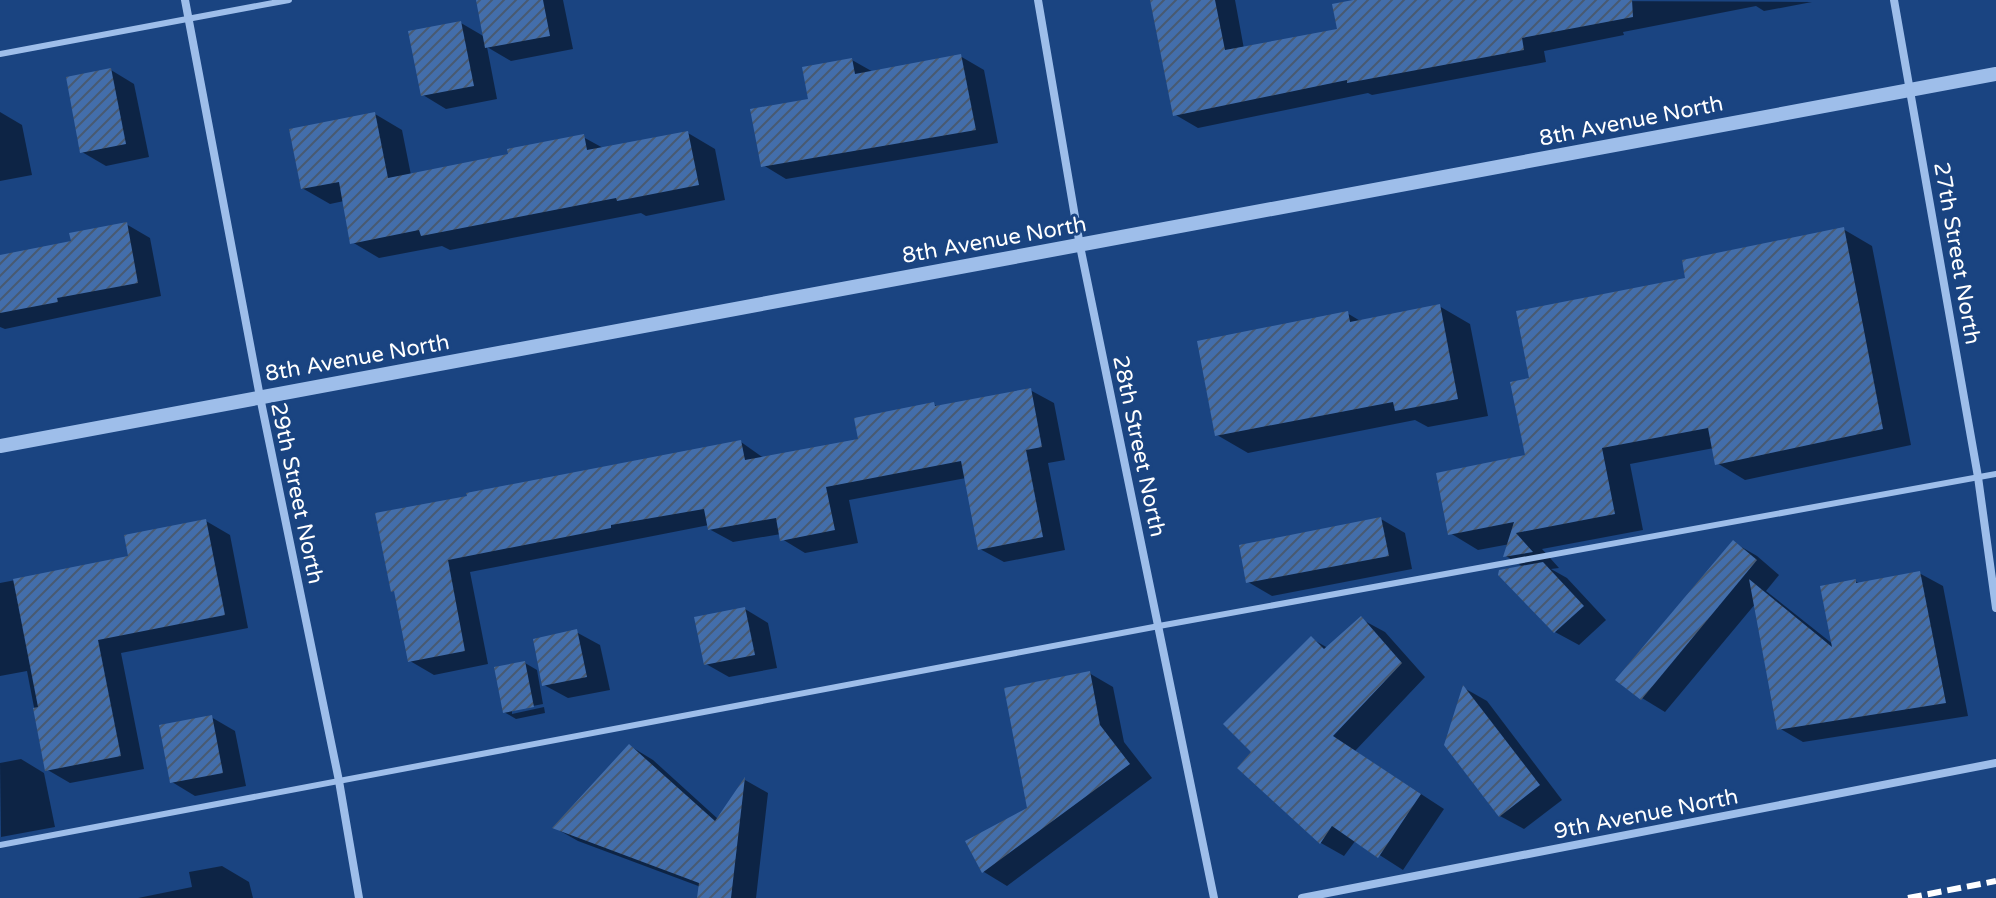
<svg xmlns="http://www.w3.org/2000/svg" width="1996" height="898" font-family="'Varela Round',sans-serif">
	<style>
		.shadow { fill: #0007 }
		.building { fill: url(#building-hatch) }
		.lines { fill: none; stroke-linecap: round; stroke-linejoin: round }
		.service { stroke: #9ebeea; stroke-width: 6 }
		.minor { stroke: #9ebeea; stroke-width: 8 }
		.tertiary { stroke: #9ebeea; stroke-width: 14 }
		.rail { stroke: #fff; stroke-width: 6; stroke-dasharray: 14 6; stroke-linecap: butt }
		.labels { text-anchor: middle; stroke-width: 6; stroke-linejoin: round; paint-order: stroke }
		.street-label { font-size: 22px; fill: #fff; stroke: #1a4481 }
	</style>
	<defs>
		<pattern id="building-hatch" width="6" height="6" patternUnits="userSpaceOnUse" patternTransform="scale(2)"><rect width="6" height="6" fill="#436eab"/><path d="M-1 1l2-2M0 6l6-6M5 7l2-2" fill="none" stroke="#485a72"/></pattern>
	</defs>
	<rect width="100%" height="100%" fill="#1a4481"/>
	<g class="shadow">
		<path d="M478,0H563L573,49L511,61L487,47L497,99L446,109L423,95L461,23L485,37Z"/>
		<path d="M1152,0H1235L1244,49L1339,30L1364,0L1812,2L1764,11L1756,6L1623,32L1624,35L1544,51L1546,62L1372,95L1368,93L1198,128L1174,114Z"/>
		<path d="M960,56L984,70L998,143L786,179L763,165L810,101L852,60L875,73Z"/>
		<path d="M111,70L134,84L149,157L106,166L82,152Z"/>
		<path d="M0,112L22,125L32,175L0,181Z"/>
		<path d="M375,114L402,130L411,175L511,156L583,137L605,149L688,133L715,149L725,200L646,216L641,213L450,250L442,246L379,258L352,242L344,201L330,204L302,188Z"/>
		<path d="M126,224L150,238L161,296L5,329L0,327V257L73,243Z"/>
		<path d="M1843,229L1872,246L1911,445L1745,480L1717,463L1714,448L1630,464L1643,530L1542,549L1559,568L1551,569L1567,578L1606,620L1579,645L1555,632L1525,568L1506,556L1510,544L1478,550L1450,533L1527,457L1532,379L1688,280Z"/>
		<path d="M1439,306L1470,324L1488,416L1428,427L1415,420L1248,453L1217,435L1347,313L1362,322Z"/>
		<path d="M1030,390L1054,403L1065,460L1048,463L1065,550L1004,562L980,549L966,478L849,500L858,543L805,553L782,539L781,534L733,542L709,529V525L470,572L488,664L434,675L410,661L378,515L741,442L765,459L860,440L933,404L939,407Z"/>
		<path d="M1381,519L1405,533L1412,569L1272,596L1248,582Z"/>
		<path d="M206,521L230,535L248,628L121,653L144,769L70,783L46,769L27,671L0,676V583L131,558Z"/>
		<path d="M1733,542L1757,556L1779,575L1766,591L1834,645L1855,581L1861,584L1919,573L1943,586L1968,716L1803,742L1779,728L1756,603L1665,712L1642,698Z"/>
		<path d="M745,609L768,623L777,668L729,677L706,664Z"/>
		<path d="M1361,619L1385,632L1425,677L1355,751L1444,809L1403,870L1356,840L1344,856L1321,843L1240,768L1254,752L1312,639L1328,648Z"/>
		<path d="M576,632L600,645L610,690L568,698L544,685Z"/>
		<path d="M525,663L537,670L543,704L512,710V714L544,707L545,713L516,719L504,712Z"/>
		<path d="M1089,673L1113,687L1124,742L1152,778L1007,886L984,872L968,842L1029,809Z"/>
		<path d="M1464,688L1487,701L1562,800L1524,829L1500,816Z"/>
		<path d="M211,717L235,731L246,786L195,796L172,782Z"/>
		<path d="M630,746L653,760L718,819L745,780L768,793L756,898H699L701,887L578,841L555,828Z"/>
		<path d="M21,759L44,773L55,827L1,837L0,763Z"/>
		<path d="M222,866L249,882L253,898H138L192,887L189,872Z"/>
	</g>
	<g class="building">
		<path d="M476,0H543L550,36L485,48Z"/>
		<path d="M1150,0H1215L1225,50L1337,29L1332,4L1353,0H1632L1633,17L1522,38L1524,50L1347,83V80L1173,116Z"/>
		<path d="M461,21L474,86L421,96L408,31Z"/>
		<path d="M961,54L976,130L761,167L750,109L808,99L802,67L852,58L855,74Z"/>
		<path d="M111,68L126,144L80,153L66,77Z"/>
		<path d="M375,112L388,178L508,154L507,149L584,134L587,150L688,131L699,185L617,201L616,198L421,236L419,230L350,244L339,182L301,189L289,129Z"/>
		<path d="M127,222L138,283L57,298L58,302L0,313V255L71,241L69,233Z"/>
		<path d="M1844,227L1883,429L1715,465L1708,428L1602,448L1615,514L1516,533L1533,552L1503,557L1514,522L1448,535L1436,473L1525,455L1510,382L1529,378L1516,311L1685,278L1682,260Z"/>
		<path d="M1440,304L1458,399L1395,411L1393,402L1215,436L1197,341L1348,311L1350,322Z"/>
		<path d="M1031,388L1042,447L1026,450L1043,537L978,550L961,461L826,487L835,530L780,541L776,518L708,530L704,509L611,525V528L448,560L465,651L408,662L394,591L391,592L375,513L467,496L466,493L741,440L745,460L858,439L854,418L934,402L935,406Z"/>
		<path d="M1381,517L1389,556L1246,583L1239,545Z"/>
		<path d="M206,519L225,615L98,640L121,756L45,771L33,708L38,707L13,579L128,556L124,535Z"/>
		<path d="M1733,540L1757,560L1641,700L1615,680Z"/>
		<path d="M1543,562L1584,606L1554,633L1498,575L1499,570Z"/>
		<path d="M1920,571L1946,703L1777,730L1749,579L1832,647L1820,586L1856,579V583Z"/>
		<path d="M745,607L755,655L704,665L694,617Z"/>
		<path d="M1361,616L1402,663L1333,736L1421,794L1378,858L1332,826L1320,844L1237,768L1251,752L1223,724L1311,636L1324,649Z"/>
		<path d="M577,629L587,677L542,686L533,639Z"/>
		<path d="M525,661L534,707L503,713L494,667Z"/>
		<path d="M1090,671L1100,725L1130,764L982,873L965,841L1027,808L1004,688Z"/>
		<path d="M1463,685L1540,785L1499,817L1444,745Z"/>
		<path d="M212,715L223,773L170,783L159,725Z"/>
		<path d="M629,744L715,821L745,777L731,898H697L699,883L552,828Z"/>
	</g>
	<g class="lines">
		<g class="service">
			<path d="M0,54L289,0"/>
			<path d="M0,845L1159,626L1996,474"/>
		</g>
		<g class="minor">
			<path d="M185,0L260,397L339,781L359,898"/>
			<path d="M1038,0L1080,246L1214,898"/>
			<path d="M1894,0L1978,477L1996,608"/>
			<path d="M1302,898L1996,763"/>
		</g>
		<path class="tertiary" d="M0,446L1996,74"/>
		<path class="rail" d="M1908,898L1996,881"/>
	</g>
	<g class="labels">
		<g class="street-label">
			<text transform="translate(1631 120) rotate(-11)" y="8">8th Avenue North</text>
			<text transform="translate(994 239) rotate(-10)" y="8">8th Avenue North</text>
			<text transform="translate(1958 253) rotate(80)" y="8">27th Street North</text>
			<text transform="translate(357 357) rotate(-10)" y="8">8th Avenue North</text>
			<text transform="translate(1140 446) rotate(78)" y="8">28th Street North</text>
			<text transform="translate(298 493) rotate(78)" y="8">29th Street North</text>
			<text transform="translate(1646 813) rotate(-11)" y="8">9th Avenue North</text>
		</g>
	</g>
</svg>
